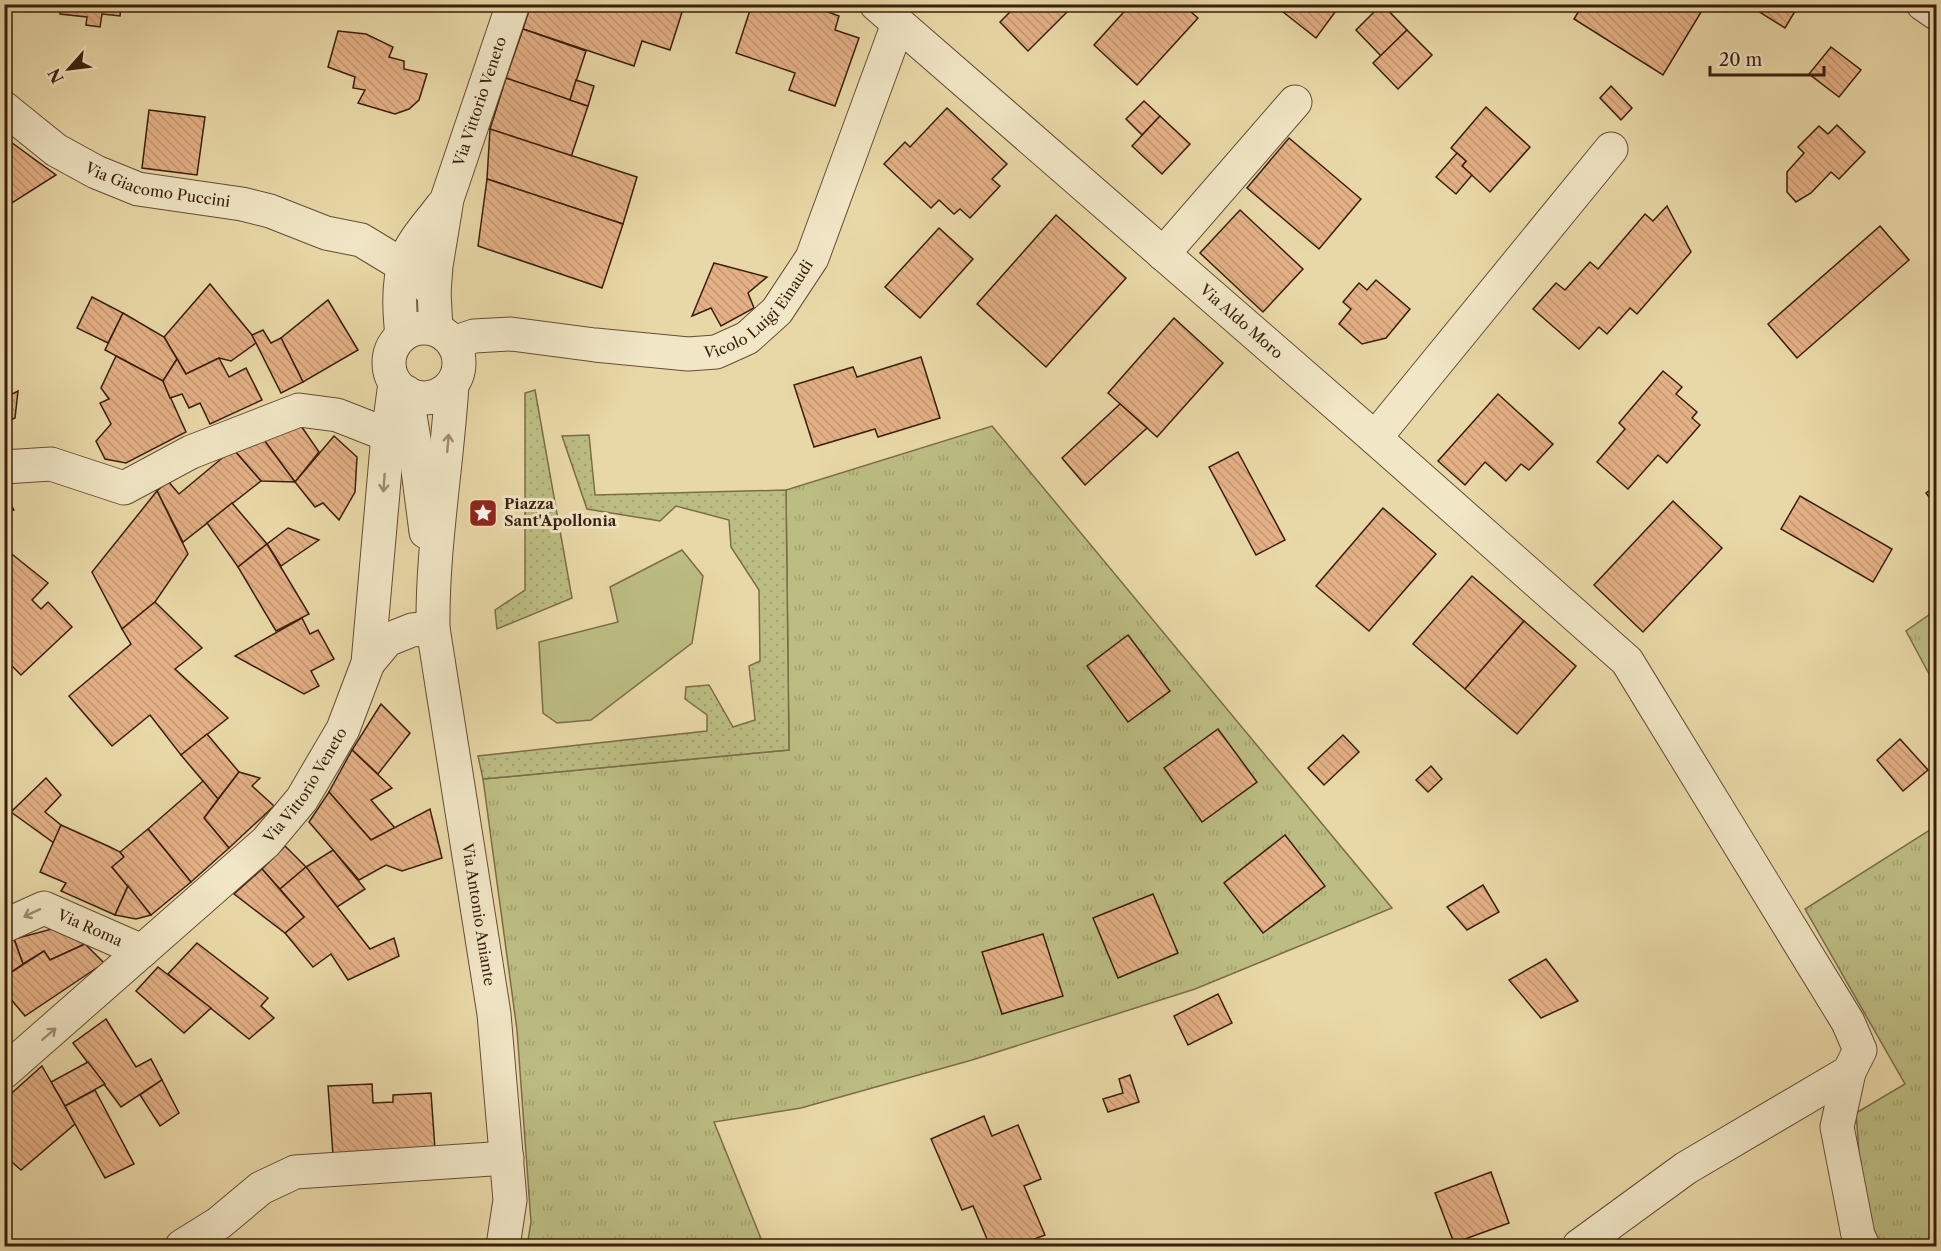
<svg xmlns="http://www.w3.org/2000/svg" width="1941" height="1251" font-family="'Libre Caslon Text',serif">
	<style>
		.grass { fill: url(#grass-tufts); stroke: #7a6e48; stroke-width: 1.5 }
		.park { fill: #bcbd83; stroke: #7a6e48; stroke-width: 1.5 }
		.garden { fill: url(#garden-dots); stroke: #7a6e48; stroke-width: 1.5 }
		.building { fill: url(#building-back-hatch); stroke: #391f0d; stroke-width: 1.5 }
		.lines { fill: none; stroke-linecap: round; stroke-linejoin: round }
		.minor-casing { stroke: #654d34; stroke-width: 35 }
		.minor { stroke: #f1e6c6; stroke-width: 33 }
		.oneway { stroke: #9e8c73 }
		.labels { text-anchor: middle; stroke-width: 6; stroke-linejoin: round; paint-order: stroke }
		.street-label { font-size: 15px; fill: #391f0d; stroke: #f1e6c6 }
		.poi-label { font-size: 15px; font-weight: bold; fill: #391f0d; stroke: #f1e6c6; text-anchor: start }
	</style>
	<defs>
		<pattern id="grass-tufts" width="24" height="20" patternUnits="userSpaceOnUse" patternTransform="scale(1.5)"><rect width="24" height="20" fill="#bcbd83"/><path d="M3 7l-1-3M5 7V3M7 7l1-3M15 17l-1-3M17 17v-4M19 17l1-3" fill="none" stroke="#a2a270"/></pattern>
		<pattern id="garden-dots" width="8" height="8" patternUnits="userSpaceOnUse" patternTransform="scale(1.5)"><rect width="8" height="8" fill="#bcbd83"/><path d="M2 2h.1M6 6h.1" fill="none" stroke="#a2a270" stroke-width="1.8" stroke-linecap="round"/></pattern>
		<pattern id="building-back-hatch" width="6" height="6" patternUnits="userSpaceOnUse" patternTransform="scale(1.5)"><rect width="6" height="6" fill="#e4b086"/><path d="M-1 5l2 2M0 0l6 6M5-1l2 2" fill="none" stroke="#c49772"/></pattern>
	</defs>
	<rect width="100%" height="100%" fill="#e9d8a7"/>
	<filter id="stains"><feTurbulence type="fractalNoise" baseFrequency=".00333" numOctaves="4"/><feColorMatrix values="0 0 0 0 .2 0 0 0 0 .09 0 0 0 0 .02 0 0 0 .5 -.17"/></filter>
	<radialGradient id="worn" r=".72"><stop offset=".6" stop-color="#630" stop-opacity="0"/><stop offset="1" stop-color="#630" stop-opacity=".3"/></radialGradient>
	<g class="grass">
		<path d="M992,426L1392,908L1195,989L972,1060L801,1108L714,1122L764,1246H527L531,1222L517,1030L483,779L789,750L786,490Z"/>
		<path d="M1936,610V687L1906,631Z"/>
		<path d="M1936,826V1246H1880C1859,1206 1860,1157 1856,1113L1905,1084L1805,909Z"/>
	</g>
	<path class="park" d="M682,550L703,576L692,643L591,720L557,723L543,713L539,642L618,622L610,587Z"/>
	<g class="garden">
		<path d="M535,390L572,598L497,629L495,610L525,590V393Z"/>
		<path d="M589,435L595,495L786,490L789,750L483,779L478,756L707,731V715L685,699L686,687L709,685L733,727L755,720L749,666L760,661L759,590L731,547L729,520L676,506L660,521L587,509L562,436Z"/>
	</g>
	<g class="building">
		<path d="M61,4H121L120,16L102,14L100,27L86,25L87,17L60,14Z"/>
		<path d="M531,4H680L684,6L670,50L642,41L634,66L523,29Z"/>
		<path d="M752,4H806L839,16L835,30L859,38L835,106L789,90L795,73L736,53Z"/>
		<path d="M1018,4H1061L1068,11L1028,51L1000,22Z"/>
		<path d="M1131,4H1182L1198,18L1137,85L1094,45Z"/>
		<path d="M1273,4H1341L1316,38Z"/>
		<path d="M1382,4L1407,30L1381,56L1356,30Z"/>
		<path d="M1583,4H1706L1663,75L1574,19Z"/>
		<path d="M1755,4H1791L1797,8L1785,28L1753,8Z"/>
		<path d="M523,29L586,51L570,100L506,78Z"/>
		<path d="M1407,30L1432,55L1398,89L1373,63Z"/>
		<path d="M338,31L366,34L393,47L389,57L404,61V69L427,74L419,100L409,109L395,114L358,103L365,90L353,88L355,77L328,67Z"/>
		<path d="M1831,47L1861,70L1839,97L1809,74Z"/>
		<path d="M506,78L588,106L571,157L490,129Z"/>
		<path d="M576,80L594,86L588,106L570,100Z"/>
		<path d="M1611,86L1632,108L1621,120L1600,98Z"/>
		<path d="M1144,101L1160,116L1142,135L1126,119Z"/>
		<path d="M1486,107L1530,147L1490,192L1462,166L1466,161L1451,148Z"/>
		<path d="M947,108L1007,164L992,179L1000,186L970,218L960,209L954,214L939,200L931,208L884,164L905,142L910,147Z"/>
		<path d="M149,110L205,117L197,175L142,168Z"/>
		<path d="M1160,116L1190,144L1162,174L1132,146Z"/>
		<path d="M1837,125L1865,152L1839,179L1831,172L1811,193L1796,202L1787,192V172L1804,153L1798,147L1819,126L1828,134Z"/>
		<path d="M490,129L637,177L623,224L487,179Z"/>
		<path d="M4,137L56,175L4,208Z"/>
		<path d="M1289,138L1361,199L1319,249L1247,188Z"/>
		<path d="M1457,153L1466,161L1462,166L1472,175L1456,194L1436,177Z"/>
		<path d="M487,179L623,224L602,288L478,246Z"/>
		<path d="M1667,206L1691,252L1637,314L1630,308L1607,334L1599,327L1579,349L1533,309L1556,283L1565,290L1590,262L1598,269L1645,214L1653,221Z"/>
		<path d="M1240,210L1303,269L1263,312L1200,253Z"/>
		<path d="M1056,215L1126,278L1046,367L977,304Z"/>
		<path d="M1880,226L1909,260L1797,358L1768,324Z"/>
		<path d="M939,228L973,259L920,318L885,287Z"/>
		<path d="M714,263L767,277L748,293L754,308L721,326L711,308L692,316Z"/>
		<path d="M1376,280L1410,309L1386,338L1362,344L1339,324L1351,309L1343,302L1359,283L1367,290Z"/>
		<path d="M210,284L252,335L256,343L231,361L219,358L186,374L164,337Z"/>
		<path d="M92,297L123,313L108,343L77,328Z"/>
		<path d="M328,300L358,350L303,382L281,338Z"/>
		<path d="M123,313L164,337L177,359L163,381L105,350Z"/>
		<path d="M1174,318L1223,363L1157,437L1108,393Z"/>
		<path d="M263,330L271,343L281,338L303,382L281,393L252,335Z"/>
		<path d="M116,356L163,381L186,432L126,463L105,459L96,441L111,424L100,403L109,399L101,388Z"/>
		<path d="M921,357L940,418L878,437L875,429L814,447L794,385L853,367L857,377Z"/>
		<path d="M219,358L229,377L246,368L262,400L210,424L200,403L189,408L182,394L170,398L163,381L177,359L186,374Z"/>
		<path d="M1663,371L1682,387L1676,394L1697,412L1692,418L1700,425L1667,463L1658,455L1628,489L1597,462L1625,429L1619,423Z"/>
		<path d="M18,391L15,418L4,423V398Z"/>
		<path d="M1498,394L1553,444L1529,470L1521,464L1506,481L1485,462L1465,485L1438,461Z"/>
		<path d="M1120,404L1147,428L1085,485L1062,458Z"/>
		<path d="M299,423L319,452L295,482L261,436Z"/>
		<path d="M261,436L295,482L261,481L233,449Z"/>
		<path d="M334,436L357,457L355,492L339,520L323,503L315,507L295,482Z"/>
		<path d="M233,449L261,481L183,542L157,491L168,481L179,494Z"/>
		<path d="M1238,452L1285,540L1256,555L1209,467Z"/>
		<path d="M1936,486V507L1926,493Z"/>
		<path d="M157,491L188,554L155,602L122,629L92,572Z"/>
		<path d="M4,493L14,510L4,514Z"/>
		<path d="M1800,496L1892,549L1873,582L1781,529Z"/>
		<path d="M1673,501L1722,548L1643,632L1594,585Z"/>
		<path d="M232,503L267,544L238,567L207,523Z"/>
		<path d="M1383,508L1436,554L1369,631L1316,586Z"/>
		<path d="M288,528L319,540L281,566L267,544Z"/>
		<path d="M267,544L309,614L276,631L238,567Z"/>
		<path d="M8,551L48,583L32,600L41,609L48,602L72,627L21,675L4,658V555Z"/>
		<path d="M1472,576L1524,621L1465,689L1413,644Z"/>
		<path d="M155,602L202,648L175,669L228,718L181,755L150,715L112,746L69,696L131,644L122,629Z"/>
		<path d="M302,618L310,634L318,630L334,659L311,671L319,686L304,694L235,656Z"/>
		<path d="M1524,621L1576,666L1517,734L1465,689Z"/>
		<path d="M1128,635L1170,691L1128,722L1087,666Z"/>
		<path d="M381,704L410,733L378,774L352,750Z"/>
		<path d="M1218,729L1257,782L1202,822L1164,768Z"/>
		<path d="M207,734L239,772L218,799L181,755Z"/>
		<path d="M1343,735L1359,752L1324,785L1308,768Z"/>
		<path d="M1900,739L1928,770L1903,791L1877,760Z"/>
		<path d="M352,750L392,788L371,800L395,828L371,840L329,792Z"/>
		<path d="M1431,766L1442,779L1428,792L1416,780Z"/>
		<path d="M239,772L260,778L252,786L274,806L229,848L204,818Z"/>
		<path d="M46,778L61,795L45,812L61,825L54,843L11,812Z"/>
		<path d="M203,781L218,799L204,818L229,848L191,882L148,829Z"/>
		<path d="M329,792L371,840L430,809L442,858L402,871L386,865L359,880L309,822Z"/>
		<path d="M61,825L110,847L120,852L124,857L112,867L128,886L115,915L61,891L66,883L40,872Z"/>
		<path d="M148,829L191,882L151,915L112,867L124,857L120,852Z"/>
		<path d="M1285,835L1325,886L1263,933L1224,883Z"/>
		<path d="M285,846L306,867L280,889L262,869Z"/>
		<path d="M333,850L365,889L337,907L306,867Z"/>
		<path d="M306,867L370,949L394,938L399,956L348,980L331,954L313,967L285,933L304,917L280,889Z"/>
		<path d="M262,869L304,917L285,933L234,894Z"/>
		<path d="M1483,885L1499,912L1467,930L1447,907Z"/>
		<path d="M128,886L151,915L136,919L115,915Z"/>
		<path d="M1153,894L1178,953L1118,978L1093,918Z"/>
		<path d="M52,929L85,944L50,960L44,951L23,964L14,939Z"/>
		<path d="M1043,934L1063,996L1002,1014L982,952Z"/>
		<path d="M14,939L23,964L4,977V942Z"/>
		<path d="M197,943L268,998L261,1006L274,1018L249,1039L168,974Z"/>
		<path d="M85,944L104,963L25,1016L4,991V977L44,951L50,960Z"/>
		<path d="M1546,959L1578,1001L1541,1018L1509,980Z"/>
		<path d="M158,967L211,1008L184,1033L136,991Z"/>
		<path d="M1218,994L1232,1023L1188,1045L1174,1016Z"/>
		<path d="M106,1019L136,1067L151,1059L162,1080L121,1107L73,1043Z"/>
		<path d="M88,1062L105,1084L65,1106L51,1082Z"/>
		<path d="M42,1066L75,1124L21,1170L4,1155V1100Z"/>
		<path d="M1130,1075L1139,1102L1108,1112L1103,1099L1123,1093L1119,1079Z"/>
		<path d="M162,1080L179,1113L160,1126L140,1095Z"/>
		<path d="M372,1084L373,1103L393,1102V1095L431,1093L435,1149L333,1155L328,1086Z"/>
		<path d="M95,1090L134,1164L105,1178L65,1106Z"/>
		<path d="M984,1116L992,1136L1018,1125L1041,1179L1024,1186L1045,1235L1016,1246H990L973,1206L962,1210L931,1139Z"/>
		<path d="M1491,1172L1509,1223L1454,1243L1435,1193Z"/>
	</g>
	<g class="lines">
		<g class="minor-casing">
			<g id="minor">
				<path id="s1" d="M876,4L1375,438L1627,661L1848,1022L1860,1050L1849,1072L1686,1168L1579,1246"/>
				<path d="M1923,4L1936,13"/>
				<path id="s2" d="M4,108L56,150L96,172L138,189L242,204L270,211L326,233L361,240L404,266L434,292"/>
				<path d="M1163,254L1295,102"/>
				<circle cx="424" cy="363" r="35"/>
				<path id="s3" d="M436,329L434,292L436,266L447,199L513,4"/>
				<path d="M402,335C399,310 397,275 409,252C417,235 432,220 442,206"/>
				<path id="s4" d="M453,343L474,336L511,334L595,345L688,354L716,352L747,338L777,311L812,258L898,24"/>
				<path id="s5" d="M452,385C447,466 432,547 433,628L494,1014L510,1200L503,1246"/>
				<path d="M406,392L414,439L426,532"/>
				<path d="M1375,438L1611,149"/>
				<path d="M4,467L51,464L124,488L191,452L299,410L337,415L388,435"/>
				<path d="M368,663L387,640L412,630L433,628"/>
				<path id="s6" d="M4,926L44,908L142,951"/>
				<path id="s7" d="M4,1072L266,842L302,799L343,729L368,663L388,435L395,383"/>
				<path d="M1849,1072L1837,1127L1858,1235L1863,1246"/>
				<path d="M182,1246L219,1223L261,1188L295,1172L507,1158"/>
			</g>
		</g>
		<use href="#minor" class="minor"/>
	</g>
	<defs><path id="oneway-shaft" d="M-6 0H5M1.5-3L5.5 0L1.5 3" fill="none" stroke-width="1.6" stroke-linecap="round" stroke-linejoin="round" transform="scale(1.5)"/></defs>
	<g class="oneway">
		<use href="#oneway-shaft" transform="translate(448 443) rotate(-85)"/>
		<use href="#oneway-shaft" transform="translate(384 483) rotate(94)"/>
		<use href="#oneway-shaft" transform="translate(32 913) rotate(155)"/>
		<use href="#oneway-shaft" transform="translate(49 1034) rotate(-41)"/>
	</g>
	<defs>
		<g id="sight-square" transform="scale(1.5)"><rect x="-9" y="-9" width="18" height="18" rx="4" fill="#8f2418" stroke="#f1e6c6"/><path d="M0-6L1.8-2.2L6-1.7L2.9 1.2L3.7 5.4L0 3.3L-3.7 5.4L-2.9 1.2L-6-1.7L-1.8-2.2Z" fill="#fff"/></g>
	</defs>
	<g fill-rule="evenodd">
		<use href="#sight-square" x="483" y="513"/>
	</g>
	<g class="labels">
		<g class="street-label">
			<text dy="5" stroke="none"><textPath href="#s3" startOffset="234">Via Vittorio Veneto</textPath></text>
			<text dy="5" stroke="none"><textPath href="#s2" startOffset="176">Via Giacomo Puccini</textPath></text>
			<text dy="5" stroke="none"><textPath href="#s4" startOffset="326">Vicolo Luigi Einaudi</textPath></text>
			<text dy="5" stroke="none"><textPath href="#s1" startOffset="484">Via Aldo Moro</textPath></text>
			<text dy="5" stroke="none"><textPath href="#s7" startOffset="418">Via Vittorio Veneto</textPath></text>
			<text dy="5" stroke="none"><textPath href="#s5" startOffset="534">Via Antonio Aniante</textPath></text>
			<text dy="5" stroke="none"><textPath href="#s6" startOffset="94">Via Roma</textPath></text>
		</g>
		<g class="poi-label">
			<text x="504" y="509">Piazza<tspan x="504" dy="17">Sant'Apollonia</tspan></text>
		</g>
	</g>
	<rect width="1941" height="1251" fill="none" stroke="#e9d8a7" stroke-width="24"/>
	<rect x="6" y="6" width="1929" height="1239" fill="none" stroke="#391f0d" stroke-width="3"/>
	<rect x="12" y="12" width="1917" height="1227" fill="none" stroke="#391f0d" stroke-width="1.5"/>
	<g transform="translate(69 69) rotate(242)" stroke="#f1e6c6" stroke-width="4.5" paint-order="stroke">
	<path d="M0-4.5L10 22L0 15L-10 22Z" fill="#391f0d"/>
	<text y="-9" font-size="16" font-weight="bold" text-anchor="middle" fill="#391f0d">N</text>
	</g>
	<path d="M1710 66v9h114v-9" fill="none" stroke="#391f0d" stroke-width="3"/>
	<text x="1719" y="66" font-size="18" fill="#391f0d" stroke="#f1e6c6" stroke-width="4.5" paint-order="stroke">20 m</text>
	<rect width="100%" height="100%" filter="url(#stains)"/>
	<rect width="100%" height="100%" fill="url(#worn)"/>
</svg>
